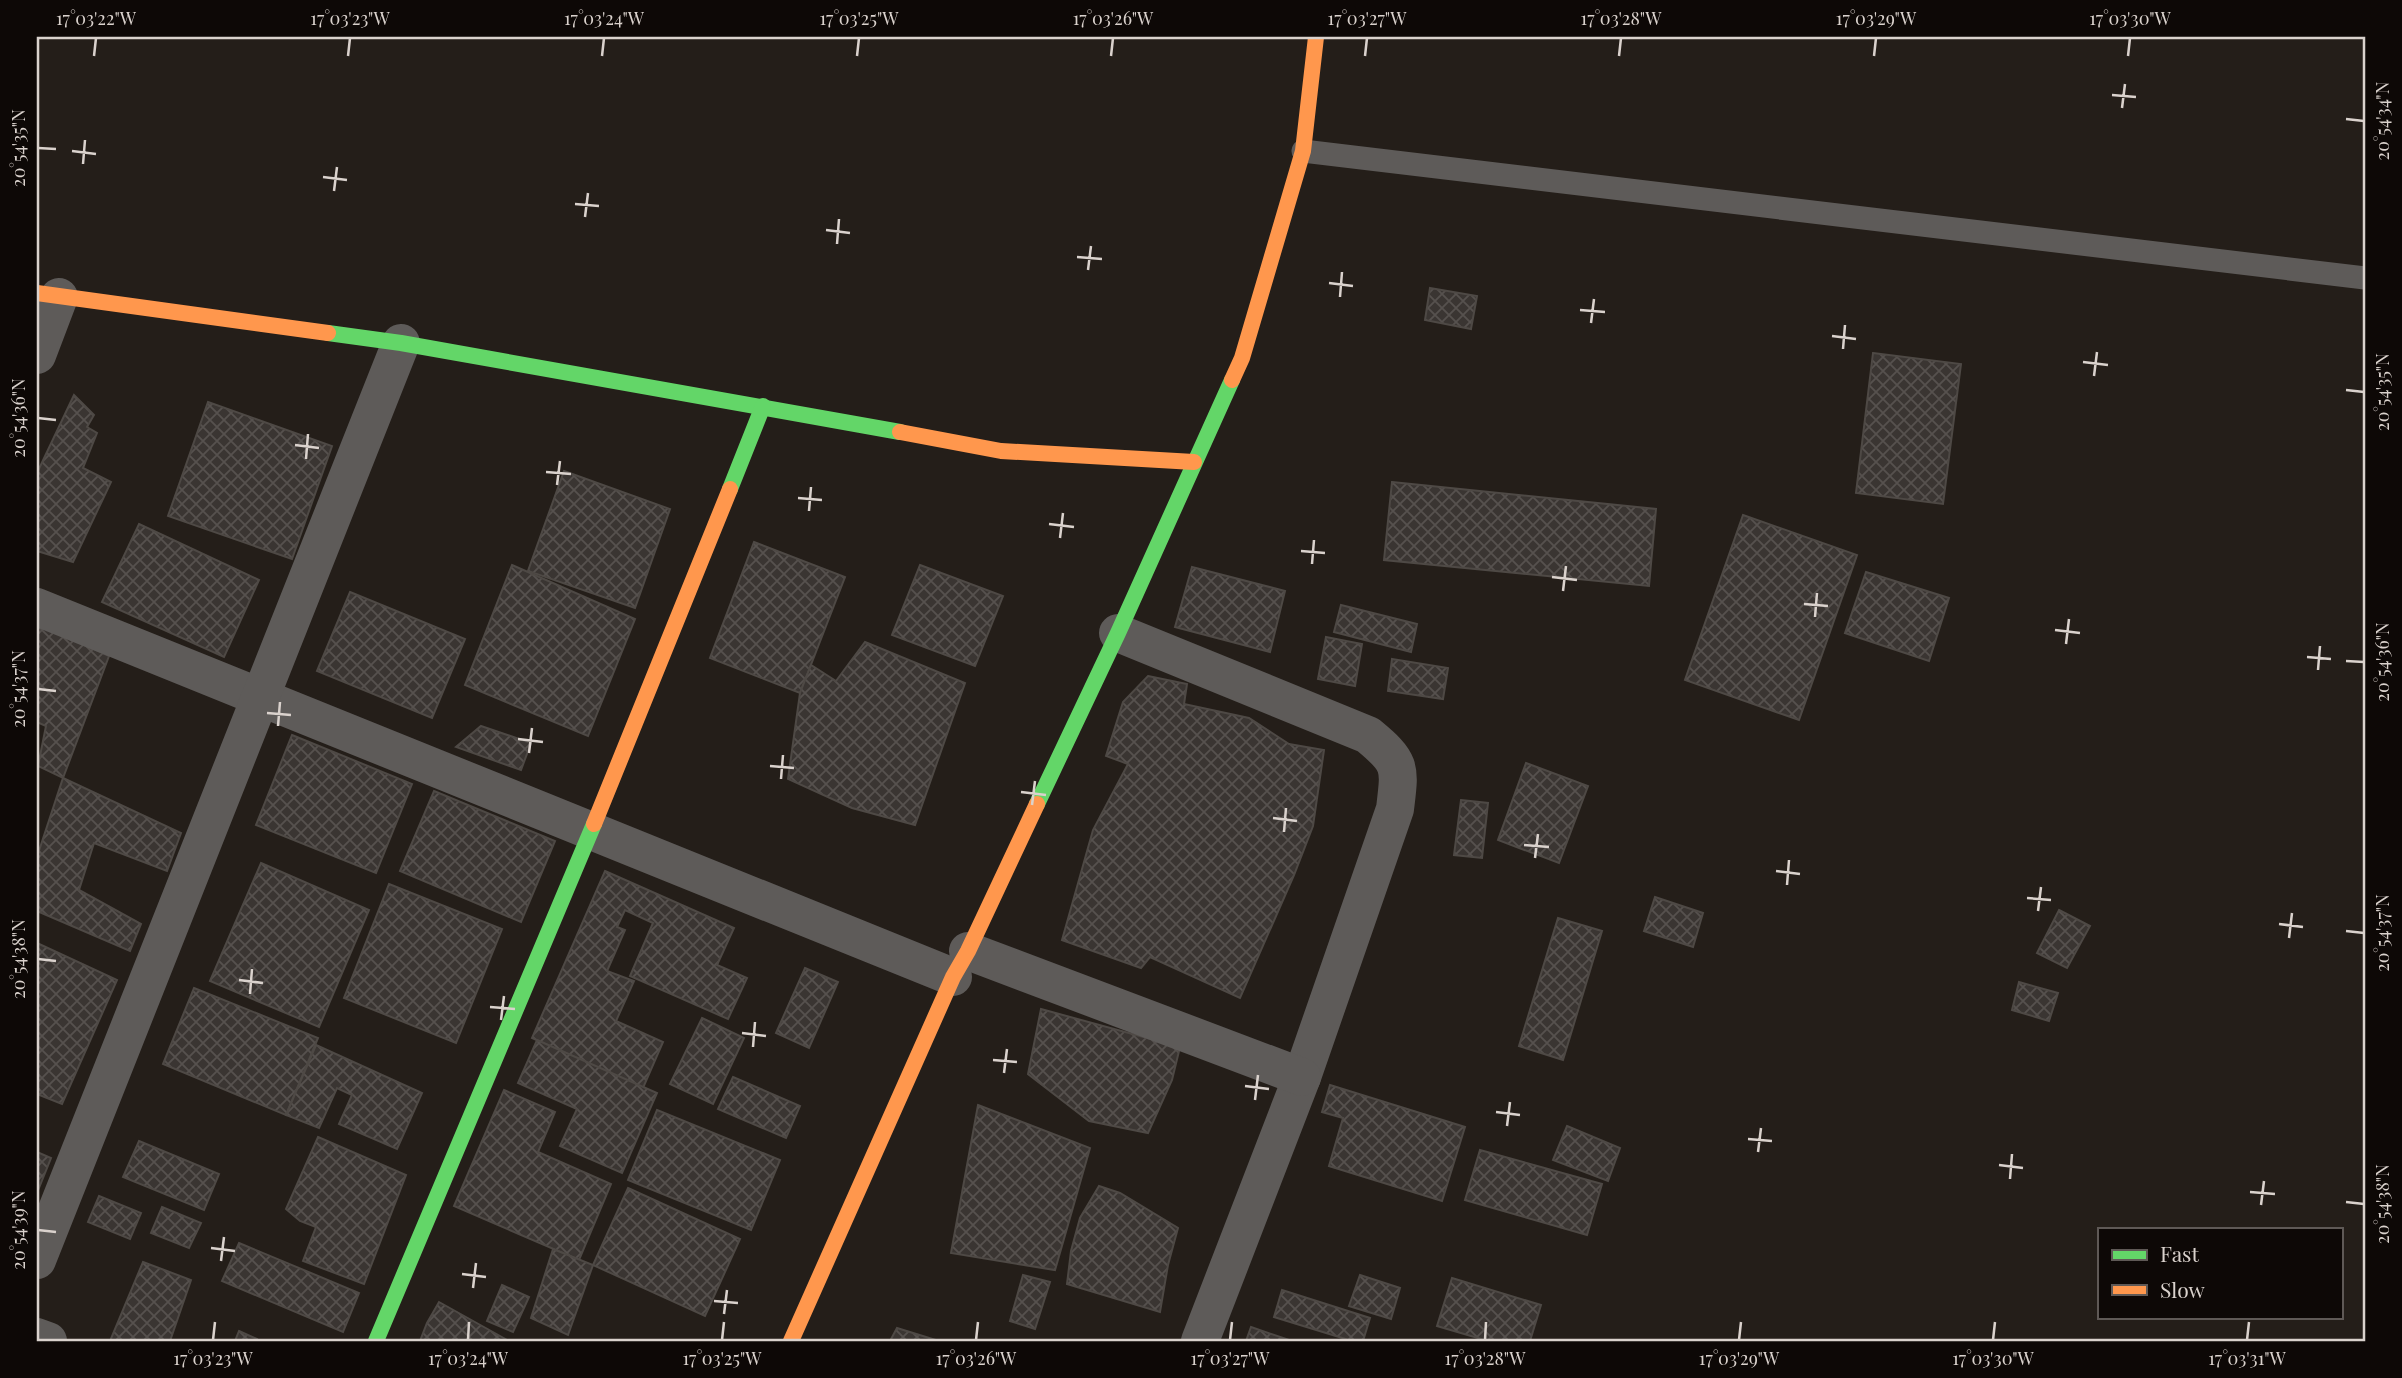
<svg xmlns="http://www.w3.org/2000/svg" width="2402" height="1378" font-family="'Playfair Display',serif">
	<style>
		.building { fill: url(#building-cross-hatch); stroke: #4e4945; stroke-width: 2 }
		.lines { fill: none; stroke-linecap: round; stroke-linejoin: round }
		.lane { stroke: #5e5b59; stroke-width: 23 }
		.street { stroke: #5e5b59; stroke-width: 38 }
		.fast { stroke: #63d668; stroke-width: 16 }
		.slow { stroke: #ff974d; stroke-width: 16 }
		.ticks { fill: none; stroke: #dad2cd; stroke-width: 2.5 }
		.neatline { fill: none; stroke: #dad2cd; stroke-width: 2.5 }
		.ticks-label { font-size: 18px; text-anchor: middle; fill: #dad2cd }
	</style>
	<defs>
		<pattern id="building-cross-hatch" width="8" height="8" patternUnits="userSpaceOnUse" patternTransform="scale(1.75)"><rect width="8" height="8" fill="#3a3532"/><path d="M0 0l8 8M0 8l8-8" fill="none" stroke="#56514e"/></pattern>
	</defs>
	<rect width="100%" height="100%" fill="#241e19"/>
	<g class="building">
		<path d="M1430,288L1477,296L1471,329L1425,320Z"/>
		<path d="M1873,353L1961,364L1943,504L1856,493Z"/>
		<path d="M74,395L94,415L87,427L97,433L83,468L111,482L73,562L37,551V473Z"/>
		<path d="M208,402L332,446L292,559L168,516Z"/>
		<path d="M564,471L670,509L635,608L528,571Z"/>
		<path d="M1392,482L1656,509L1649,586L1384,560Z"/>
		<path d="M1743,515L1857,555L1799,720L1685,680Z"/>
		<path d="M139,524L259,580L224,657L102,602Z"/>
		<path d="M754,542L845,577L800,693L710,658Z"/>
		<path d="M512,565L635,619L588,736L465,685Z"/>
		<path d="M920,565L1003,596L975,666L892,635Z"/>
		<path d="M1192,567L1285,591L1270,652L1175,627Z"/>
		<path d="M1866,572L1949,598L1929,661L1845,633Z"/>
		<path d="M350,592L465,639L432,718L317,671Z"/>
		<path d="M1341,605L1417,624L1411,652L1334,632Z"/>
		<path d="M37,622L109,656L63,778L38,766L46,726L37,722Z"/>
		<path d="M1326,637L1362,644L1355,686L1318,679Z"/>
		<path d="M865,642L965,683L915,825L852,808L788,779L800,693L811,665L836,681Z"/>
		<path d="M1392,659L1448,668L1443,699L1388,691Z"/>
		<path d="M1148,676L1187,684L1184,704L1249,718L1289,744L1324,750L1313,826L1294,875L1240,998L1150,957L1141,968L1062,940L1093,830L1128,764L1106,756L1123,702Z"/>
		<path d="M481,726L531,743L521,770L456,747Z"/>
		<path d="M292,735L412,784L376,873L256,825Z"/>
		<path d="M1526,763L1588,786L1559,863L1498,840Z"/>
		<path d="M63,778L181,833L167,871L94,843L79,890L141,924L130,951L37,911V857Z"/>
		<path d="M434,791L555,841L521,922L400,871Z"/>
		<path d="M1461,800L1488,803L1482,858L1454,855Z"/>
		<path d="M261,863L369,910L319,1027L210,981Z"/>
		<path d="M605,871L734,928L717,965L747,978L728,1019L630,976L653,923L625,910L617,927L625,930L607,971L634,981L616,1021L663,1042L643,1088L532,1038Z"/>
		<path d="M389,884L502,929L456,1043L344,998Z"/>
		<path d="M1655,897L1703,913L1693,947L1644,931Z"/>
		<path d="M2059,910L2090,926L2067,968L2037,953Z"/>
		<path d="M1558,918L1602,931L1563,1060L1519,1046Z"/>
		<path d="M37,943L117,980L62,1104L37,1094Z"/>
		<path d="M805,968L838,982L809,1048L776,1033Z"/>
		<path d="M2019,982L2058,993L2049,1021L2012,1010Z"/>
		<path d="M194,988L318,1038L286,1115L163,1064Z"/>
		<path d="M1041,1009L1180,1047L1172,1080L1148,1133L1089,1121L1028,1074Z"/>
		<path d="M702,1018L744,1038L713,1104L670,1084Z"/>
		<path d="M537,1040L657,1093L622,1173L560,1146L577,1109L518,1083Z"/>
		<path d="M316,1045L422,1093L397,1149L339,1124L352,1095L337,1088L319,1128L286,1115Z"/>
		<path d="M733,1077L800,1106L786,1138L718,1109Z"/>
		<path d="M1330,1085L1465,1127L1442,1201L1329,1166L1343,1118L1322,1112Z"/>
		<path d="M504,1090L555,1112L538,1152L611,1184L579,1260L454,1206Z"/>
		<path d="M978,1105L1090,1148L1055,1270L951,1253Z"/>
		<path d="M657,1110L780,1160L751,1230L628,1180Z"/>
		<path d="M1567,1126L1620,1148L1608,1181L1553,1160Z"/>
		<path d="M318,1137L406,1175L364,1284L303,1261L316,1227L300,1221L286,1209Z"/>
		<path d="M139,1141L219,1174L204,1210L123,1177Z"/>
		<path d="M1480,1150L1602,1184L1587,1235L1465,1200Z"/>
		<path d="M37,1152L51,1158L37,1193Z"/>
		<path d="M1099,1186L1120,1193L1178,1228L1168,1265L1160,1312L1067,1284L1071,1251L1080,1218Z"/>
		<path d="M628,1188L740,1239L705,1316L593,1265Z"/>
		<path d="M99,1196L141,1213L130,1239L88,1222Z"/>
		<path d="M162,1207L201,1223L189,1248L151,1233Z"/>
		<path d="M239,1243L359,1293L343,1332L222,1281Z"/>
		<path d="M553,1249L593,1265L568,1335L531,1318Z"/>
		<path d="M143,1262L191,1280L170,1341H110Z"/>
		<path d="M1023,1275L1050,1282L1035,1329L1010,1321Z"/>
		<path d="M1360,1275L1400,1288L1391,1319L1349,1306Z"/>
		<path d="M1452,1278L1541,1305L1530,1341H1488L1437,1326Z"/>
		<path d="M502,1285L529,1297L513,1332L487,1321Z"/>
		<path d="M1282,1290L1370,1318L1363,1341H1352L1274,1317Z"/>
		<path d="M439,1302L509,1341H420L427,1323Z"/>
		<path d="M1251,1327L1289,1340L1288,1341H1246Z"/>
		<path d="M897,1328L939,1341H890Z"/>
		<path d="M239,1331L257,1339L256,1341H235Z"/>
	</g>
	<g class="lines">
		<path class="lane" d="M1303,151L2365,278"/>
		<g class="street">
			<path d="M37,355L59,297"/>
			<path d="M37,607L953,977"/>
			<path d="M1118,633L1368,735C1402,763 1400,767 1395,809L1302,1077L1200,1341"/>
			<path d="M968,951L1302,1077"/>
			<path d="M37,1260L401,343"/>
			<path d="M37,1337L48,1341"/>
		</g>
		<g class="fast">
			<path d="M328,333L401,343L900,432"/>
			<path d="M730,489L763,406"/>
			<path d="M1037,804L1118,633L1232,380"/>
			<path d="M376,1341L594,824"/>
		</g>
		<g class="slow">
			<path d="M37,293L328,333"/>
			<path d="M1232,380L1242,358L1303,151L1316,37"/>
			<path d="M900,432L1001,451L1194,462"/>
			<path d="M594,824L730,489"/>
			<path d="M791,1341L953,977L968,951L1037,804"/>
		</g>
	</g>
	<path class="ticks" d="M94,56L96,38M348,56L350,38M602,56L604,38M857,56L859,38M1111,56L1113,38M1365,56L1367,38M1619,56L1621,38M1874,56L1876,38M2128,56L2130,38M2112,95L2136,97M2122,108L2125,84M2346,119L2364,121M38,148L56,149M72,151L96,154M83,164L85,140M323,177L347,180M334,191L337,167M575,204L599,206M585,217L588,193M826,230L850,233M837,244L839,219M1077,257L1102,259M1088,270L1091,246M1329,283L1353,286M1340,297L1342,272M1580,310L1605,312M1591,323L1594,299M1832,336L1856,339M1843,349L1845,325M2083,362L2108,365M2094,376L2097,352M2346,390L2364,392M38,418L56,420M295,445L319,448M306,459L308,434M546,472L571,474M557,485L560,461M798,498L822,500M809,511L811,487M1049,524L1074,527M1060,538L1063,513M1301,551L1325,553M1312,564L1314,540M1552,577L1577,580M1563,591L1566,566M1804,604L1828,606M1815,617L1817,593M2055,630L2080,633M2066,644L2069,619M2307,657L2331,659M2346,661L2364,662M2318,670L2320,646M38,689L56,691M267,713L291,715M278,726L280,702M518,739L543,742M529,753L532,728M770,766L794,768M781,779L783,755M1021,792L1046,795M1032,805L1035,781M1273,818L1297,821M1284,832L1286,808M1524,845L1549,847M1535,858L1538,834M1776,871L1800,874M1787,885L1789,860M2027,898L2051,900M2038,911L2041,887M2279,924L2303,927M2346,931L2364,933M2289,938L2292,913M38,959L56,961M239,980L263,983M250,994L252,969M490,1007L515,1009M501,1020L504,996M742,1033L766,1036M753,1047L755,1022M993,1060L1017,1062M1004,1073L1007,1049M1245,1086L1269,1089M1255,1100L1258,1075M1496,1112L1520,1115M1507,1126L1510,1102M1748,1139L1772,1141M1758,1152L1761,1128M1999,1165L2023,1168M2010,1179L2012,1154M2250,1192L2275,1194M2346,1202L2364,1204M2261,1205L2264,1181M38,1230L56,1232M211,1248L235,1251M221,1261L224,1237M462,1274L486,1277M473,1288L476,1263M714,1301L738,1303M724,1314L727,1290M213,1340L215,1322M468,1340L469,1322M722,1340L724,1322M976,1340L978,1322M1230,1340L1232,1322M1485,1340L1486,1322M1739,1340L1741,1322M1993,1340L1995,1322M2247,1340L2249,1322"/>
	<rect width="2402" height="1378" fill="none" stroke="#0d0806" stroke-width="77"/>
	<rect x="2098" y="1228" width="245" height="91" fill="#0d0806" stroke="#5f5956" stroke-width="2"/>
	<rect x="2112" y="1250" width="35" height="10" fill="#63d668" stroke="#5f5956" stroke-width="2"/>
	<text x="2160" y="1262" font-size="21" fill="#dad2cd">Fast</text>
	<rect x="2112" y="1285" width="35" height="10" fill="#ff974d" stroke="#5f5956" stroke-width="2"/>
	<text x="2160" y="1298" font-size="21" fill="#dad2cd">Slow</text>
	<rect x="38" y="38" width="2326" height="1302" class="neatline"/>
	<g class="ticks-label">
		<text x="96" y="25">17°03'22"W</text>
		<text x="350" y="25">17°03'23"W</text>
		<text x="604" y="25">17°03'24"W</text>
		<text x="859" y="25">17°03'25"W</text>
		<text x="1113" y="25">17°03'26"W</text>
		<text x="1367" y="25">17°03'27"W</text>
		<text x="1621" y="25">17°03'28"W</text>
		<text x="1876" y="25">17°03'29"W</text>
		<text x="2130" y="25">17°03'30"W</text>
		<text transform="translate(2383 121) rotate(-90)" y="6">20°54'34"N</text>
		<text transform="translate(19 148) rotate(-90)" y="6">20°54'35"N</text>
		<text transform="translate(2383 392) rotate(-90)" y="6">20°54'35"N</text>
		<text transform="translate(19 418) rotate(-90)" y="6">20°54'36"N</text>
		<text transform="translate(2383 662) rotate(-90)" y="6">20°54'36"N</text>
		<text transform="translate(19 689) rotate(-90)" y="6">20°54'37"N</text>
		<text transform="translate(2383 933) rotate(-90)" y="6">20°54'37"N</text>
		<text transform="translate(19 959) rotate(-90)" y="6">20°54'38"N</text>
		<text transform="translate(2383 1204) rotate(-90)" y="6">20°54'38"N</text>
		<text transform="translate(19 1230) rotate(-90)" y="6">20°54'39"N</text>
		<text x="213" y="1365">17°03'23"W</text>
		<text x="468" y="1365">17°03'24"W</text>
		<text x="722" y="1365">17°03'25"W</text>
		<text x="976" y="1365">17°03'26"W</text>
		<text x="1230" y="1365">17°03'27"W</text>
		<text x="1485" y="1365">17°03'28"W</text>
		<text x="1739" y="1365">17°03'29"W</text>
		<text x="1993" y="1365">17°03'30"W</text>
		<text x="2247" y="1365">17°03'31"W</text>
	</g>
</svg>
